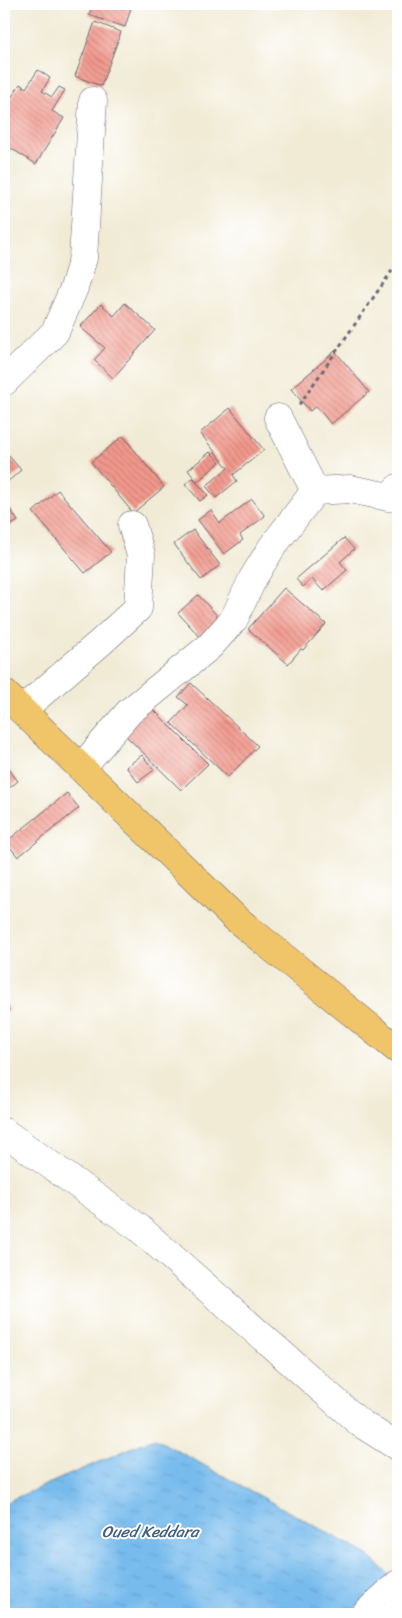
<svg xmlns="http://www.w3.org/2000/svg" width="402" height="1618" font-family="Sriracha,sans-serif">
	<style>
		.water { fill: url(#water-ripples); stroke: #4c6e94 }
		.building { fill: url(#building-back-hatch) }
		.lines { fill: none; stroke-linecap: round; stroke-linejoin: round }
		.minor-casing { stroke: #6a6871; stroke-width: 29 }
		.major-casing { stroke: #6a6871; stroke-width: 29 }
		.path { stroke: #6a6871; stroke-width: 3; stroke-dasharray: 4 4; stroke-linecap: butt }
		.minor { stroke: #fff; stroke-width: 28 }
		.major { stroke: #f0c469; stroke-width: 28 }
		.labels { text-anchor: middle; stroke-width: 4; stroke-linejoin: round; paint-order: stroke }
		.water-label { font-size: 16px; font-style: italic; fill: #445f82; stroke: #fff }
	</style>
	<defs>
		<pattern id="water-ripples" width="26" height="14" patternUnits="userSpaceOnUse" patternTransform="scale(1.25)"><rect width="26" height="14" fill="#77bbed"/><path d="M2 4q2-2 4 0t4 0M15 11q2-2 4 0t4 0" fill="none" stroke="#67a0cc"/></pattern>
		<pattern id="building-back-hatch" width="6" height="6" patternUnits="userSpaceOnUse" patternTransform="scale(1.25)"><rect width="6" height="6" fill="#f3998c"/><path d="M-1 5l2 2M0 0l6 6M5-1l2 2" fill="none" stroke="#c47c74"/></pattern>
	</defs>
	<rect width="100%" height="100%" fill="#fff"/>
	<filter id="ink" filterUnits="userSpaceOnUse"><feTurbulence type="fractalNoise" baseFrequency=".02" numOctaves="2"/><feDisplacementMap in="SourceGraphic" scale="10" xChannelSelector="R" yChannelSelector="G"/><feConvolveMatrix kernelMatrix="1 2 1 2 8 2 1 2 1" color-interpolation-filters="sRGB"/></filter>
	<filter id="wash" filterUnits="userSpaceOnUse"><feTurbulence type="fractalNoise" baseFrequency=".0096" numOctaves="4" result="noise"/><feDisplacementMap in="SourceGraphic" scale="20" xChannelSelector="R" yChannelSelector="G"/><feGaussianBlur stdDeviation="1.12" result="paint"/><feColorMatrix in="noise" values="0 0 0 0 0 0 0 0 0 0 0 0 0 0 0 0 0 1.4 0 .05"/><feComposite in="paint" operator="in"/></filter>
	<g filter="url(#wash)">
		<rect width="100%" height="100%" fill="#f1ebd5"/>
		<path class="water" d="M154,1438L368,1555L398,1583V1614H4V1503Z"/>
		<g id="blocks">
			<g class="building">
				<path d="M93,4H118L131,8L125,27L89,15Z"/>
				<path d="M95,22L121,32L101,86L75,76Z"/>
				<path d="M38,70L50,78L42,91L52,97L59,87L65,90L52,111L64,118L36,164L4,144V132L6,129L4,128V109L20,84L26,88Z"/>
				<path d="M125,303L155,330L113,378L94,360L105,348L80,327L101,304L114,316Z"/>
				<path d="M335,351L369,392L331,424L316,406L310,411L291,389Z"/>
				<path d="M230,408L264,450L233,475L237,481L216,498L206,486L228,468L200,433Z"/>
				<path d="M123,436L164,487L133,513L91,462Z"/>
				<path d="M4,450L21,470L4,485Z"/>
				<path d="M210,452L220,462L197,482L188,470Z"/>
				<path d="M193,478L208,495L200,501L185,484Z"/>
				<path d="M58,490L111,552L85,573L33,512Z"/>
				<path d="M252,499L265,516L240,535L243,540L224,554L198,520L211,510L220,523Z"/>
				<path d="M4,500L18,521L8,527L4,520Z"/>
				<path d="M193,530L220,565L201,580L174,544Z"/>
				<path d="M344,538L354,549L340,562L347,570L323,591L312,579L303,587L296,579Z"/>
				<path d="M284,588L326,624L303,650L301,649L288,664L248,629Z"/>
				<path d="M198,595L222,621L202,639L178,613Z"/>
				<path d="M191,683L258,746L228,777L171,723L188,705L178,697Z"/>
				<path d="M147,703L208,764L181,790L120,730Z"/>
				<path d="M142,755L154,770L138,782L126,767Z"/>
				<path d="M4,763L18,781L4,792Z"/>
				<path d="M67,793L79,808L18,857L6,842Z"/>
				<path d="M4,997L9,1011L4,1013Z"/>
			</g>
		</g>
	</g>
	<g filter="url(#ink)">
		<use href="#blocks" fill-opacity="0" stroke="#6a6871" stroke-width="1"/>
		<g class="lines">
			<g class="minor-casing">
				<g id="minor">
					<path d="M4,382L55,332L74,288L83,258L93,101"/>
					<path d="M315,491L350,489L389,497L398,488"/>
					<path d="M22,710L101,642L138,608L141,555L132,525"/>
					<path d="M81,768L129,712L210,646L234,619L253,578L272,547L315,491L278,418"/>
					<path d="M4,1132L139,1228L360,1423L398,1447"/>
					<path d="M365,1614L398,1584"/>
				</g>
			</g>
			<g class="major-casing">
				<path id="major" d="M4,693L234,917L398,1050"/>
			</g>
			<path class="path" d="M299,405L398,262"/>
			<use href="#minor" class="minor"/>
			<use href="#major" class="major"/>
		</g>
	</g>
	<g class="labels">
		<g class="water-label">
			<text x="150" y="1537">Oued Keddara</text>
		</g>
	</g>
	<rect width="402" height="1618" fill="none" stroke="#fff" stroke-width="20"/>
</svg>
